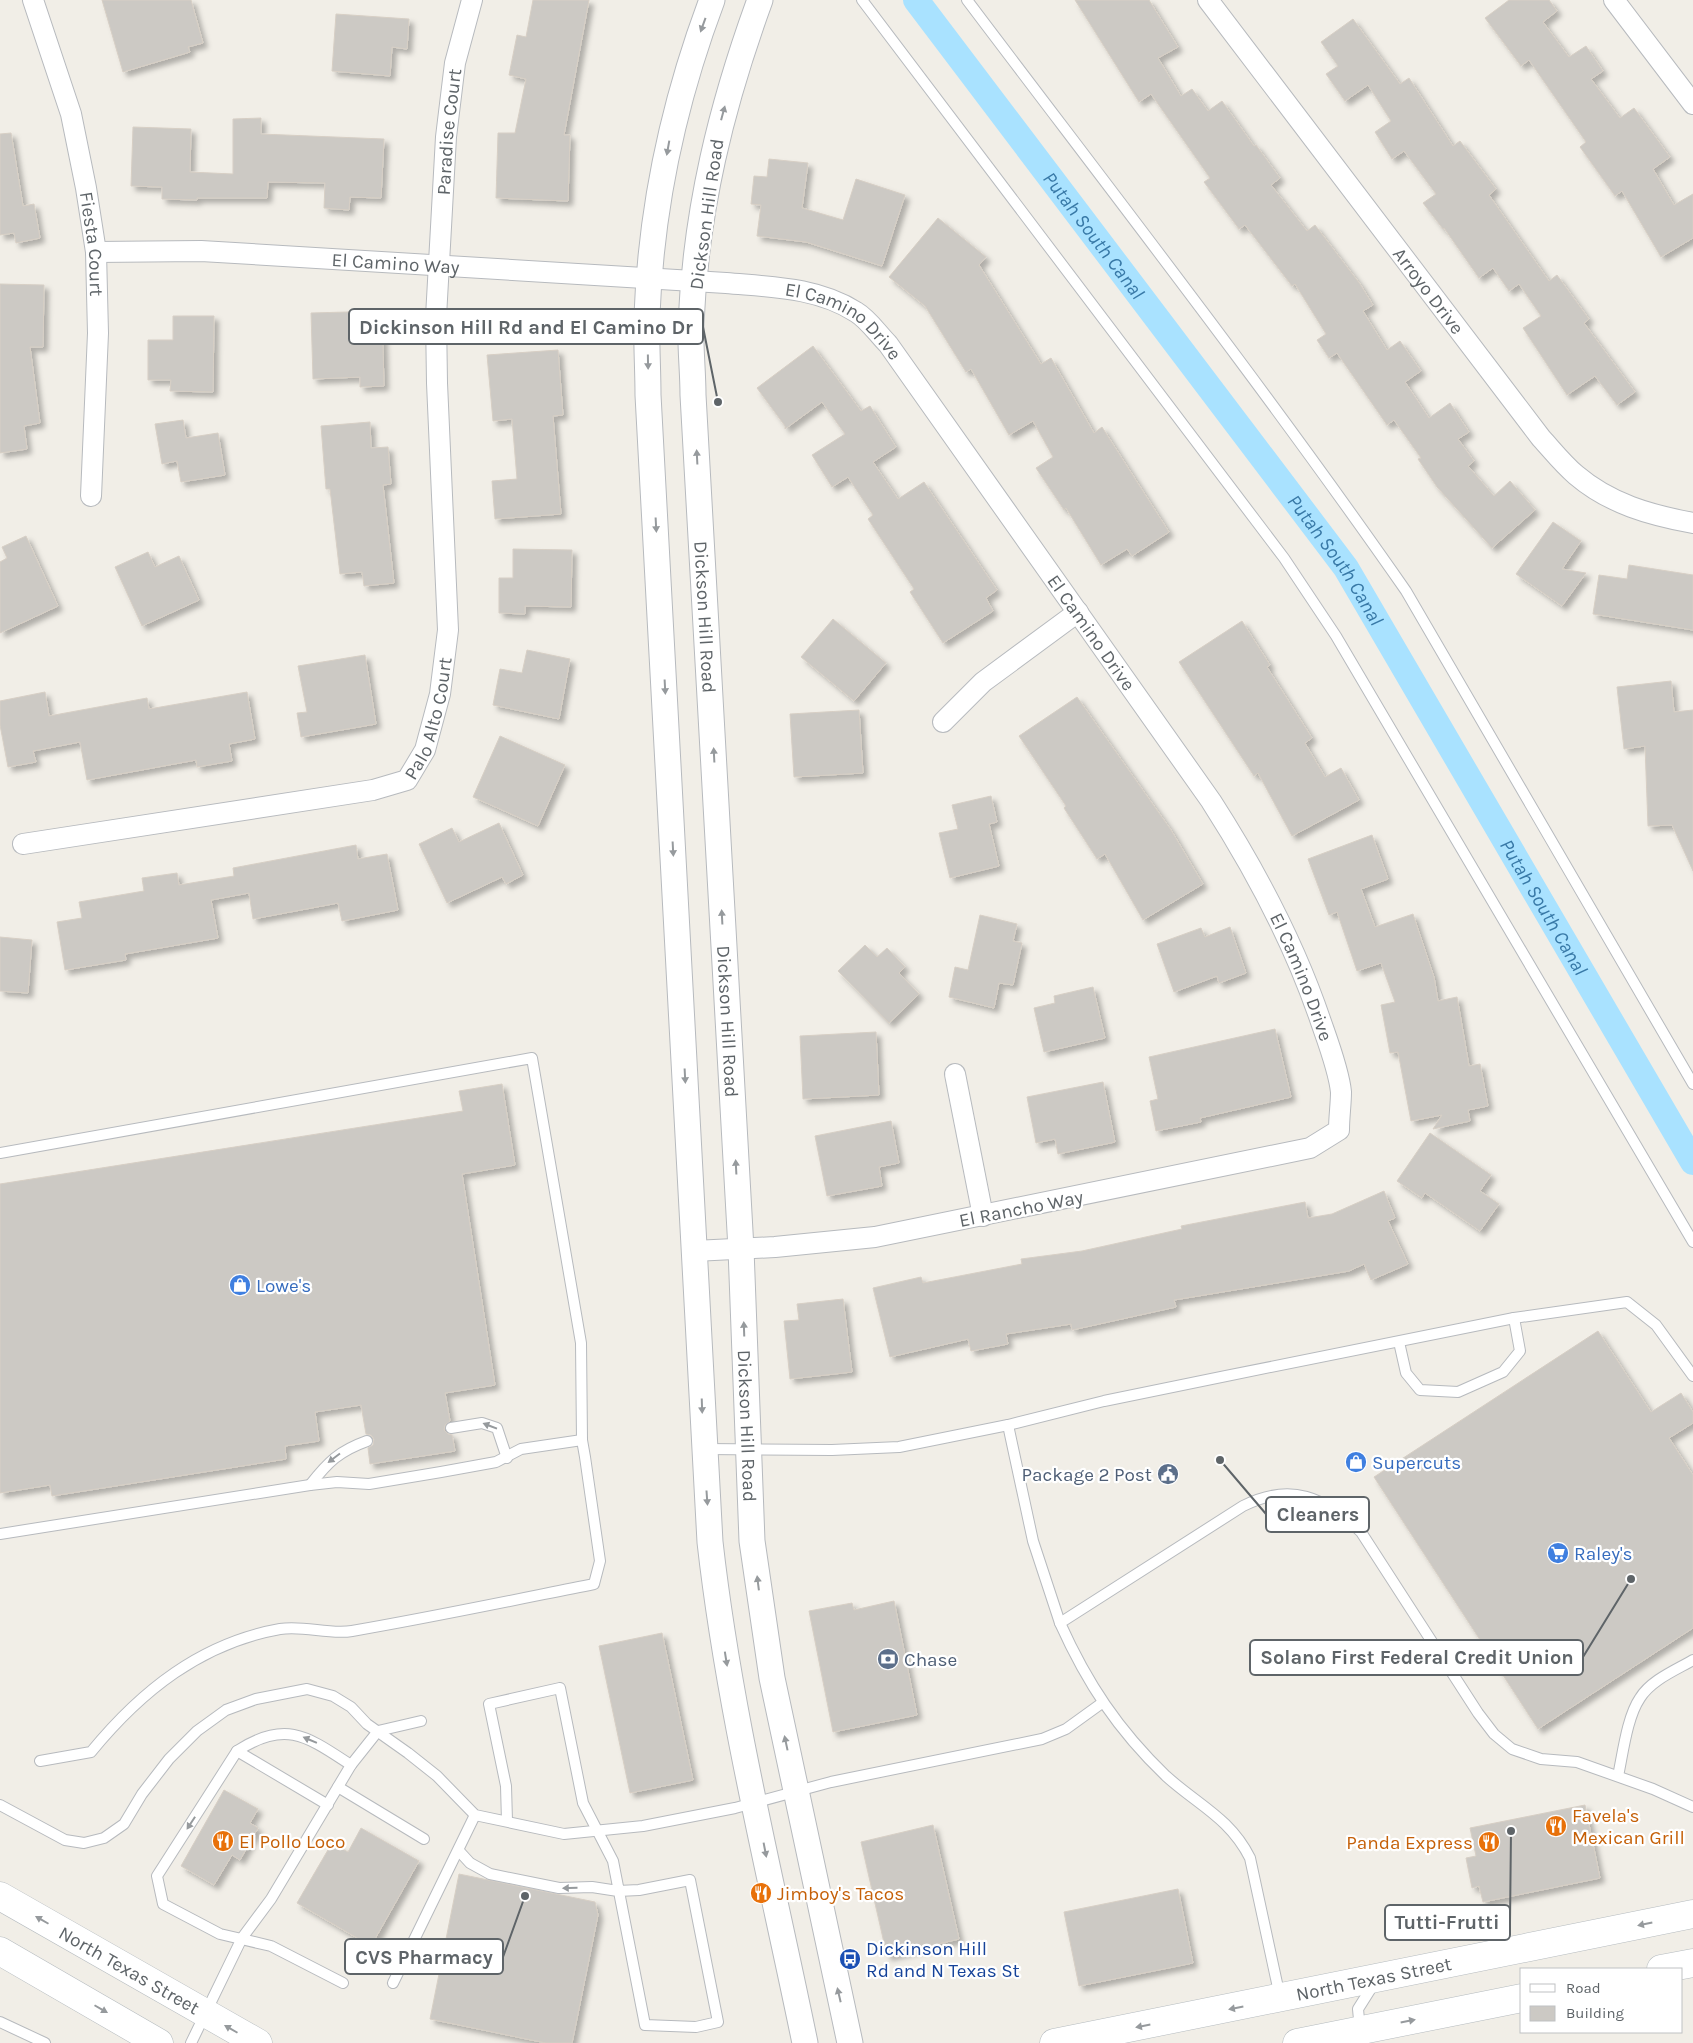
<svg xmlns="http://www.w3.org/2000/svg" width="1693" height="2043" font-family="Karla,sans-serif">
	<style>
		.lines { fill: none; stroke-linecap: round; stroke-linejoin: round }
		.canal { stroke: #a9e2ff; stroke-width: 26 }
		.building { fill: #ccc9c4; stroke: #d7cfc5; filter: url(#shadow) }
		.service-casing { stroke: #b7babe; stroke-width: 12 }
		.minor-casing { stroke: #b7babe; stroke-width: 22 }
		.tertiary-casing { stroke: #b7babe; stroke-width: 27 }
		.secondary-casing { stroke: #b5bbbf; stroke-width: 29 }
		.service { stroke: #fff; stroke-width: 10 }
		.minor { stroke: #fff; stroke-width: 20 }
		.tertiary { stroke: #fff; stroke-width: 25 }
		.secondary { stroke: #fff; stroke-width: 28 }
		.oneway { fill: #969a9d }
		.labels { text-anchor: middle; stroke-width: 4.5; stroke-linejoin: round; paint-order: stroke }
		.street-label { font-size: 19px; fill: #5e6468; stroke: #fff }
		.shop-label { font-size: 19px; fill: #366cbe; stroke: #fff; text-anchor: start }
		.service-label { font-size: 19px; fill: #4e5e75; stroke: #fff; text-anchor: end }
		.food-label { font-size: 19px; fill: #c56008; stroke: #fff; text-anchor: start }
		.transit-label { font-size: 19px; fill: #164399; stroke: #fff; text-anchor: start }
		.water-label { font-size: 20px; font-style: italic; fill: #3879a7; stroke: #fff }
		.leader { fill: none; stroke: #5e6468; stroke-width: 2 }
		.callout-dot { fill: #5e6468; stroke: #fff; stroke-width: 2 }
		.callout { fill: #fff; stroke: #5e6468; stroke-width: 2 }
		.callout-label { font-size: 20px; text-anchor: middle; font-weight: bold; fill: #5e6468 }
	</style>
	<defs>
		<filter id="shadow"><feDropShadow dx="4.5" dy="4.5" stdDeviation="2.5" flood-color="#0004"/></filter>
	</defs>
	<rect width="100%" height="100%" fill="#f1eee7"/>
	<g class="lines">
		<path class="canal" id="s1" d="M916,0L1346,568L1693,1162"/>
	</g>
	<g class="building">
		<path d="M102,0H191L203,43L188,47L190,52L123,72Z"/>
		<path d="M533,0H589L564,135H570L568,201L496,198L498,133H515L526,79L509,75L517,35L526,37Z"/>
		<path d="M1075,0H1149L1178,47L1158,58L1181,96L1192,89L1208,111L1222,101L1254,146L1256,145L1280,178L1271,185L1307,231L1315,225L1360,284L1373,305L1363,311L1387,350L1400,341L1421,371L1405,382L1429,418L1450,403L1469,432L1458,439L1474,461L1468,466L1494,496L1510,481L1535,510L1492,548L1437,487L1418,459L1421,458L1394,420L1387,425L1337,353L1329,358L1317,340L1326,334L1295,284L1292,286L1245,225L1239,229L1204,182L1210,178L1151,94L1139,102Z"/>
		<path d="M1509,0H1549L1557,11L1543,22L1569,57L1586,46L1603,71L1591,79L1620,118L1634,108L1670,157L1653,169L1674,205L1693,194V238L1661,257L1622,191L1615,196L1580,147L1586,142L1529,60L1521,66L1485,18Z"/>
		<path d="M336,14L409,19L407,49L392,47L390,76L332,71Z"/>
		<path d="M1353,19L1400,84L1409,78L1453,146L1460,141L1496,189L1489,195L1549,281L1557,275L1589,319L1584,323L1635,392L1617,405L1595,376L1567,395L1523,328L1541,316L1519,284L1509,291L1493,268L1479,278L1444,228L1443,229L1423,203L1436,194L1404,151L1392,159L1375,132L1391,121L1368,85L1345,101L1326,74L1338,66L1321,42Z"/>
		<path d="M261,118V134L384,139L381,198L350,197L349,210L324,208L325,183L268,182L267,198H197V200L162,199V187L131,186L133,127L191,129L190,172L233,174V119Z"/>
		<path d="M11,133L23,206L34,204L40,238L16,243L14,233L0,235V134Z"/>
		<path d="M769,159L808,163L802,208L843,220L856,179L905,195L882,266L806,242L757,236L761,205L751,204L754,176L767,177Z"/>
		<path d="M938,218L986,257L979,265L1041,364L1051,358L1094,433L1102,427L1169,532L1132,556L1127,549L1101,565L1066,508L1064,510L1036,468L1053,457L1033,421L1009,435L971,369L966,372L925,306L889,277Z"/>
		<path d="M0,284L44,285L43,347H30L40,423L24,426L27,449L0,453Z"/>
		<path d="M382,311L384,386L360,387V377L313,379L311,313Z"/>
		<path d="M173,316H214L213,392L170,391L171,380H148V340H173Z"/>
		<path d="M813,346L861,411L870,406L896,447L873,462L898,499L924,482L997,590L986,598L993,611L943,643L910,592L914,589L868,519L873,515L848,477L832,487L812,455L845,434L822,402L785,429V426L757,388Z"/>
		<path d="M558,350L563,415L553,416L561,514L495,519L492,481L517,479L512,419L493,421L487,355Z"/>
		<path d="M183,420L186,438L218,433L225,475L181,482L177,461L162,464L155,424Z"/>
		<path d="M370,422L371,448L388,447L391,484L383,485L394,583L364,586L362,572L340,574L330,489H326L321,426Z"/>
		<path d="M1553,522L1581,541L1562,569L1586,573L1562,606L1516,574Z"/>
		<path d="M26,536L58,606L0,633V562L7,558L2,547Z"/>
		<path d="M513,549L572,550L571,607L525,606V614L499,613V578H513Z"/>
		<path d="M148,552L155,567L179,556L199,600L142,626L115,567Z"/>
		<path d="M1629,565L1693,575V630L1593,614L1599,575L1627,579Z"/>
		<path d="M833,619L886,663L854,701L801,657Z"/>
		<path d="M1242,621L1270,665L1267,667L1312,738L1305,743L1325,777L1341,768L1359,800L1292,836L1258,773L1254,776L1179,662Z"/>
		<path d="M527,650L570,659L559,719L493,705L500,669L522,673Z"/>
		<path d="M365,655L376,724L301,737L297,713L307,712L298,666Z"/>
		<path d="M1671,681L1674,712L1693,710V871L1672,825L1648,826L1645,746L1624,749L1617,687Z"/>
		<path d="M45,692L49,716L147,698L149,709L247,692L255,739L229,744L232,761L197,767L196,760L87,780L80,742L33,751L36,762L8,767L0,725V701Z"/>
		<path d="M1077,697L1171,830L1203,884L1143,920L1105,854L1097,859L1064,808L1066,806L1019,736Z"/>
		<path d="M859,710L863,773L794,777L790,714Z"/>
		<path d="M500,736L565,765L538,826L473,797Z"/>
		<path d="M991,796L997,822L989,824L999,866L950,878L939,833L958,829L952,805Z"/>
		<path d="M499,823L523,875L506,884L502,877L447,903L419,844L452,828L459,842Z"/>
		<path d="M1372,835L1388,879L1361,889L1375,927L1413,914L1434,977L1438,1001L1457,997L1469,1066L1480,1064L1488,1106L1468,1110L1470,1121L1433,1129L1442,1115L1411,1121L1398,1052L1390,1053L1381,1005L1395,1002L1381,963L1357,971L1337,912L1329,915L1308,859Z"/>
		<path d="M356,845L358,859L387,854L398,910L342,921L338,903L253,919L249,893L211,900L218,938L125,954L126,960L65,970L57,922L82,918L79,902L144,891L142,878L177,873L179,885L234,876L233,868Z"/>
		<path d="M980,915L1017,924L1013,941L1022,943L1013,985L999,983L994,1008L949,997L955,967L968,970Z"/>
		<path d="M1230,927L1246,973L1219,983L1217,976L1174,992L1157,944L1201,928L1205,937Z"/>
		<path d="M0,937L32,940L28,993L0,991Z"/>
		<path d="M865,945L877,957L887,948L905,967L899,973L919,994L889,1023L838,971Z"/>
		<path d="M1093,987L1105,1038L1044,1052L1034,1008L1055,1003L1054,996Z"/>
		<path d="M1275,1029L1291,1097L1200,1118L1201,1122L1156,1131L1150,1101L1158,1099L1149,1057Z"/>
		<path d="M876,1032L879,1095L803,1099L800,1036Z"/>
		<path d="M1103,1082L1115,1142L1058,1154L1055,1139L1036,1143L1027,1097Z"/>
		<path d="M502,1084L515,1165L462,1174L495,1385L445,1393L450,1421L445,1425L444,1430L448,1434L452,1435L455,1451L370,1464L368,1448L373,1445L374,1439L371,1435L366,1434L361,1405L315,1412L319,1441L285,1446L286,1459L52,1496L50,1485L0,1493V1184L463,1111L459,1091Z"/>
		<path d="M891,1121L899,1163L879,1167L882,1186L827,1196L815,1136Z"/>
		<path d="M1430,1133L1491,1175L1480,1191L1499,1204L1480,1231L1425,1193L1422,1198L1397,1181Z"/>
		<path d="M1384,1191L1395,1218L1388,1221L1408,1264L1371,1280L1364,1264L1349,1271L1174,1300L1176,1307L1090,1326L1072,1330L1071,1324L1006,1334L1008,1344L971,1351L968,1339L890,1357L873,1288L921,1277L923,1283L1022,1264L1021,1259L1082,1251L1182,1229L1181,1226L1305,1202L1308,1218L1332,1214Z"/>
		<path d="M843,1299L852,1372L790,1379L784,1321L799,1320L797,1304Z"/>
		<path d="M1598,1331L1651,1412L1681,1393L1693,1412V1423L1669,1438L1693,1475V1628L1538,1729L1374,1477Z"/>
		<path d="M894,1601L917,1715L833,1732L809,1611L852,1603L854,1610Z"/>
		<path d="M662,1633L693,1780L630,1793L599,1646Z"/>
		<path d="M224,1790L258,1809L250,1823L258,1828L240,1860L232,1855L214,1885L181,1866Z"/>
		<path d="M1585,1805L1600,1878L1483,1902L1479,1886L1472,1888L1466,1858L1476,1856L1470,1828Z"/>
		<path d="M933,1825L959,1939L887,1956L861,1842Z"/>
		<path d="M361,1828L419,1861L371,1946L297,1903L332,1843L348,1852Z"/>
		<path d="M459,1874L595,1902L598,1915L572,2043H546L430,2019Z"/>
		<path d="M1178,1889L1193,1963L1079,1986L1064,1912Z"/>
	</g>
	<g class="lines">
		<g class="service-casing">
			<g id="service">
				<path d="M862,0L1284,558L1336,636L1693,1242"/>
				<path d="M967,0C1115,196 1266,390 1406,591L1693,1084"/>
				<path d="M0,1153L532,1058L581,1343L582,1440"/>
				<path d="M1399,1342L1406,1373L1420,1390L1458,1392L1503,1372L1520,1351L1514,1318"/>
				<path d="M451,1428L482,1423L497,1428L507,1458"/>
				<path d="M704,1449L832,1450L899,1447L1008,1425"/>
				<path d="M310,1485C328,1462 339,1451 367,1441"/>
				<path d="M0,1534L310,1485L337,1482L369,1484L441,1472L496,1462L521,1449L582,1440L585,1457L600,1561L594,1584C514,1600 433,1617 352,1631C329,1635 304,1625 280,1629C201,1643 141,1691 91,1752L40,1761"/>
				<path d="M1060,1623L1033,1541L1008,1425L1104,1401L1226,1376L1514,1318L1627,1302L1656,1325L1693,1376"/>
				<path d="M237,1751L328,1805"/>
				<path d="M1618,1776C1623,1753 1627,1717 1640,1698C1651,1680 1676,1670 1693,1660"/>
				<path d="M338,1787L424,1839"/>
				<path d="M0,1805L65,1840L84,1843L104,1838L124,1824L142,1794L169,1759L197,1731L226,1710L256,1699L307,1689L333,1696L351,1707L367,1724L408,1753L437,1776L475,1815L564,1834L643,1826L735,1808L831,1782L1042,1739L1066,1729L1102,1703"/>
				<path d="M459,1851L470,1863L490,1874L559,1888L592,1887L618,1891L639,1890L690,1880L718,2022L696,2027L645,2025L613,1861L583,1803L560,1688L489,1704L506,1786L507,1821"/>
				<path d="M343,1983L271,1946L220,1934L163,1904L157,1876L237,1751C286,1719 308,1737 351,1765"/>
				<path d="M393,1983L475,1815"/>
				<path d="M1280,1997L1250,1858C1230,1818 1198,1805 1166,1776C1118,1730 1087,1683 1060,1623L1243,1506C1291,1482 1324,1497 1361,1532L1478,1713L1494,1734L1512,1749L1541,1759L1577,1762L1653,1789L1693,1807"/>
				<path d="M0,2022L45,2043"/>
				<path d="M1360,2030L1358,2009L1375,1982"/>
				<path d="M191,2043L242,1938L271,1899L351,1765L378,1731L421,1721"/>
			</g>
		</g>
		<g class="minor-casing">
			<g id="minor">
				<path id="s2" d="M33,0L71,114L86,188L96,252L98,333L91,496"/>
				<path id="s3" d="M1208,0L1541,438C1552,450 1563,464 1576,475C1610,504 1650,515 1693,523"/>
				<path d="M1614,0L1693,104"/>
				<path id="s4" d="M96,252L201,251L726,283C770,287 817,287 856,312C868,319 878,334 888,344L1211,801C1256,871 1294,942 1321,1022C1328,1042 1339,1071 1341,1092C1341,1104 1339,1117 1339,1130L1310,1148L875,1237L775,1247L694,1251"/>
				<path d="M943,722L983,682L1078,612"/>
				<path id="s5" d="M23,844L373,790L407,780L425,750L440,694L448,630L437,383L436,317L446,137L455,63L472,0"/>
				<path d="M955,1074L983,1216"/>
			</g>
		</g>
		<g class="tertiary-casing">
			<g id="tertiary">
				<path d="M712,0C674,101 651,207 647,315C646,341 648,368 648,395L710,1542C729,1711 771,1877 805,2043"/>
				<path id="s6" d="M760,0C721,107 696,209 691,323C690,347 693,371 693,395L741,1249L752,1541L772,1678L850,2043"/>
			</g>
		</g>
		<g class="secondary-casing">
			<g id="secondary">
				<path id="s7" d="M0,1896L258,2043"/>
				<path d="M0,1951L159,2043"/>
				<path d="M1661,1969L1693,1963"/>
				<path id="s8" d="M1054,2043L1693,1914"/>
				<path d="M1297,2043L1522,1998"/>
			</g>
		</g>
		<use href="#service" class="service"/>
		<use href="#minor" class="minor"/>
		<use href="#tertiary" class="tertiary"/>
		<use href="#secondary" class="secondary"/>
	</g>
	<defs><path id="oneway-solid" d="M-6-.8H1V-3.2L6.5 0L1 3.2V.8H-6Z" transform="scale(1.25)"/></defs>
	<g class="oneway">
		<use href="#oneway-solid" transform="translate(703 25) rotate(110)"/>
		<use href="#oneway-solid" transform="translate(723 113) rotate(-75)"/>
		<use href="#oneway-solid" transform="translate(668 148) rotate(100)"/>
		<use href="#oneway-solid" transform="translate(648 362) rotate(89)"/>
		<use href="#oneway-solid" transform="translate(697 457) rotate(-93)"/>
		<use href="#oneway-solid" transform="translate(656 525) rotate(87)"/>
		<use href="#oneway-solid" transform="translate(665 687) rotate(87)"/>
		<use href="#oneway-solid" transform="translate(714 755) rotate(-93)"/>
		<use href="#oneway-solid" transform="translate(673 849) rotate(87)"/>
		<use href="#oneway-solid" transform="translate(722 917) rotate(-93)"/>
		<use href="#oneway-solid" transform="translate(685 1076) rotate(87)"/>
		<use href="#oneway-solid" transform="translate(736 1167) rotate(-93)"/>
		<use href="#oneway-solid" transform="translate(744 1329) rotate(-92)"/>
		<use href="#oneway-solid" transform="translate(702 1406) rotate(88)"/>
		<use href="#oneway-solid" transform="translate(490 1426) rotate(-159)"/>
		<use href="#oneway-solid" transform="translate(334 1458) rotate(143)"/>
		<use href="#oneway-solid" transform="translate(707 1498) rotate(86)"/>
		<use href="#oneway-solid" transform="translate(758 1583) rotate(-97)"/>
		<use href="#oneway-solid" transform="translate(726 1659) rotate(81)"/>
		<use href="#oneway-solid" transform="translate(310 1740) rotate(-157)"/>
		<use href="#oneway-solid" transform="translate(786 1743) rotate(-102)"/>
		<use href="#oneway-solid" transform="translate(191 1823) rotate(123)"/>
		<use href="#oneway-solid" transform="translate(765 1850) rotate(79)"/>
		<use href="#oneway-solid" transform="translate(570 1888) rotate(179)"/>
		<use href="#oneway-solid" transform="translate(42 1920) rotate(-150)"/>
		<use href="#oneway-solid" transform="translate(1645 1924) rotate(168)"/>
		<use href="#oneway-solid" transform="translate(839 1995) rotate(-103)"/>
		<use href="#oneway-solid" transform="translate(1236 2008) rotate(169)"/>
		<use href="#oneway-solid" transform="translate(101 2009) rotate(30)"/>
		<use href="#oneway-solid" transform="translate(1408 2021) rotate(-11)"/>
		<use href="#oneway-solid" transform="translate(1143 2026) rotate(169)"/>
		<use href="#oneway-solid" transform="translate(231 2029) rotate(-150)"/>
	</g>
	<defs>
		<g id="shop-disc" transform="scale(1.125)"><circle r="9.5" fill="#3f7fe0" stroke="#fff"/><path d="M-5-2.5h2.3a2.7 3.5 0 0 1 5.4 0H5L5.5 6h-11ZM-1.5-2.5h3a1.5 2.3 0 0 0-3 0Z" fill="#fff"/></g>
		<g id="civic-disc" transform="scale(1.125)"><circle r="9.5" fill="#5c6f8a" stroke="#fff"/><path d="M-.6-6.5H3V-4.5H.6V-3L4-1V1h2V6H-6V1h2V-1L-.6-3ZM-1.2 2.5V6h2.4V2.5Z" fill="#fff"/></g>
		<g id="supermarket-disc" transform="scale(1.125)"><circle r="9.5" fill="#3f7fe0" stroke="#fff"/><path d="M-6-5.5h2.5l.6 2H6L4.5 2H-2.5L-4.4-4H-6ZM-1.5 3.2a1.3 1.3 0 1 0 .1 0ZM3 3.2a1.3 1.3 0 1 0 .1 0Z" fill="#fff"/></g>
		<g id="bank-disc" transform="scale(1.125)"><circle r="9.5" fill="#5c6f8a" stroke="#fff"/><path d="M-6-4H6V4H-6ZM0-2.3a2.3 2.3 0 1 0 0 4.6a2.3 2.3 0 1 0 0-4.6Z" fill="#fff"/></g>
		<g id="restaurant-disc" transform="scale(1.125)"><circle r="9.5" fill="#e8710a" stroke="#fff"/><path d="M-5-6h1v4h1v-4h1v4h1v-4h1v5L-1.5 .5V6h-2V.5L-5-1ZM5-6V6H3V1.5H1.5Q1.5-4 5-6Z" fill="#fff"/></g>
		<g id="bus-disc" transform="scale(1.125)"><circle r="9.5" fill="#1a4fb4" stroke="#fff"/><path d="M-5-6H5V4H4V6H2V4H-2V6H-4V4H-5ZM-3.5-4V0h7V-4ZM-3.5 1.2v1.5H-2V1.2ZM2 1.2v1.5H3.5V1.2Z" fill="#fff"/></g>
	</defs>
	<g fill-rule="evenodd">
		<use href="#shop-disc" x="240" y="1285"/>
		<use href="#shop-disc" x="1356" y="1462"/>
		<use href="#civic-disc" x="1168" y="1474"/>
		<use href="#supermarket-disc" x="1558" y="1553"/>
		<use href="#bank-disc" x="888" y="1659"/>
		<use href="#restaurant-disc" x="1556" y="1826"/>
		<use href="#restaurant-disc" x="223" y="1841"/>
		<use href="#restaurant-disc" x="1489" y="1842"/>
		<use href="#restaurant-disc" x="761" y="1893"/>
		<use href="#bus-disc" x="850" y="1959"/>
	</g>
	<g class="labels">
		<g class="street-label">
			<text dy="7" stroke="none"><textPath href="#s5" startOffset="1046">Paradise Court</textPath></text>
			<text transform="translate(706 214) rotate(-82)" y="7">Dickson Hill Road</text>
			<text dy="7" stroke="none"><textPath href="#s2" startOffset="252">Fiesta Court</textPath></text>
			<text dy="7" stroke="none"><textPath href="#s4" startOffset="300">El Camino Way</textPath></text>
			<text dy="7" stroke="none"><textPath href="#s3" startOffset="365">Arroyo Drive</textPath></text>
			<text dy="7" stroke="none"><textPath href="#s4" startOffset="759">El Camino Drive</textPath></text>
			<text dy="7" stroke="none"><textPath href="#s6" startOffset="626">Dickson Hill Road</textPath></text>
			<text dy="7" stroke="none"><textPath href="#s4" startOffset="1164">El Camino Drive</textPath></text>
			<text dy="7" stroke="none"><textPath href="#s5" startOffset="456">Palo Alto Court</textPath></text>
			<text dy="7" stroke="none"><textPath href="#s4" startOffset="1569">El Camino Drive</textPath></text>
			<text dy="7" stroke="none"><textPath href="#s6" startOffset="1031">Dickson Hill Road</textPath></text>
			<text transform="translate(1021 1208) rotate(-11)" y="7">El Rancho Way</text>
			<text dy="7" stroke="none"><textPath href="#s6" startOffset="1436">Dickson Hill Road</textPath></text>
			<text dy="7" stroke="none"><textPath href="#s7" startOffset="149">North Texas Street</textPath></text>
			<text dy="7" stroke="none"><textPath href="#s8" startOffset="326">North Texas Street</textPath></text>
		</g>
		<g class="shop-label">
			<text x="256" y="1292">Lowe's</text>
			<text x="1372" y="1469">Supercuts</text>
			<text x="1574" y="1560">Raley's</text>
		</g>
		<g class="service-label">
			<text x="1152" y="1481">Package 2 Post</text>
			<text x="904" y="1666" text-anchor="start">Chase</text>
		</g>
		<g class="food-label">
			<text x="1572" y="1822">Favela's<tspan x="1572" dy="22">Mexican Grill</tspan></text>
			<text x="239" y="1848">El Pollo Loco</text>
			<text x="1473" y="1849" text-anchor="end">Panda Express</text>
			<text x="777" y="1900">Jimboy's Tacos</text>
		</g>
		<g class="transit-label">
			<text x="866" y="1955">Dickinson Hill<tspan x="866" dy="22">Rd and N Texas St</tspan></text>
		</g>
		<g class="water-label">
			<text dy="7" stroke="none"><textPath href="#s1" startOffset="295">Putah South Canal</textPath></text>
			<text dy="7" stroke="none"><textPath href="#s1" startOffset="700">Putah South Canal</textPath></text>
			<text dy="7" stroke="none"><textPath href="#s1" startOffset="1105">Putah South Canal</textPath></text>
		</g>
	</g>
	<path class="leader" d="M718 402L703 327M1220 1460L1266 1514M1631 1579L1583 1657M1511 1831L1510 1922M525 1896L503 1957"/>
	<g class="callout-dot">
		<circle cx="718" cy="402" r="5"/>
		<circle cx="1220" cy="1460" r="5"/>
		<circle cx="1631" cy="1579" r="5"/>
		<circle cx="1511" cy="1831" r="5"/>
		<circle cx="525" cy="1896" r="5"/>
	</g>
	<g class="callout">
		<rect x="349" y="309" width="354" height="35" rx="5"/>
		<rect x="1266" y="1497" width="103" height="35" rx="5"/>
		<rect x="1250" y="1640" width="333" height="35" rx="5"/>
		<rect x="1385" y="1905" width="125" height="35" rx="5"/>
		<rect x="345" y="1939" width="158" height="35" rx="5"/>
	</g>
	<g class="callout-label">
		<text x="526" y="334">Dickinson Hill Rd and El Camino Dr</text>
		<text x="1318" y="1521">Cleaners</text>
		<text x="1417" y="1664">Solano First Federal Credit Union</text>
		<text x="1447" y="1929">Tutti-Frutti</text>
		<text x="424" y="1964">CVS Pharmacy</text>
	</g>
	<rect x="1520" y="1968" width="162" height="65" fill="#ffffff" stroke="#bfc1c3"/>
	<rect x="1530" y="1984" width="25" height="8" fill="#ffffff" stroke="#bfc1c3"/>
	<text x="1566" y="1993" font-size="15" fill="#5e6468">Road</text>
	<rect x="1530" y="2006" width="25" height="15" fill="#ccc9c4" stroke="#bfc1c3"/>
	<text x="1566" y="2018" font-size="15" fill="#5e6468">Building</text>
</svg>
